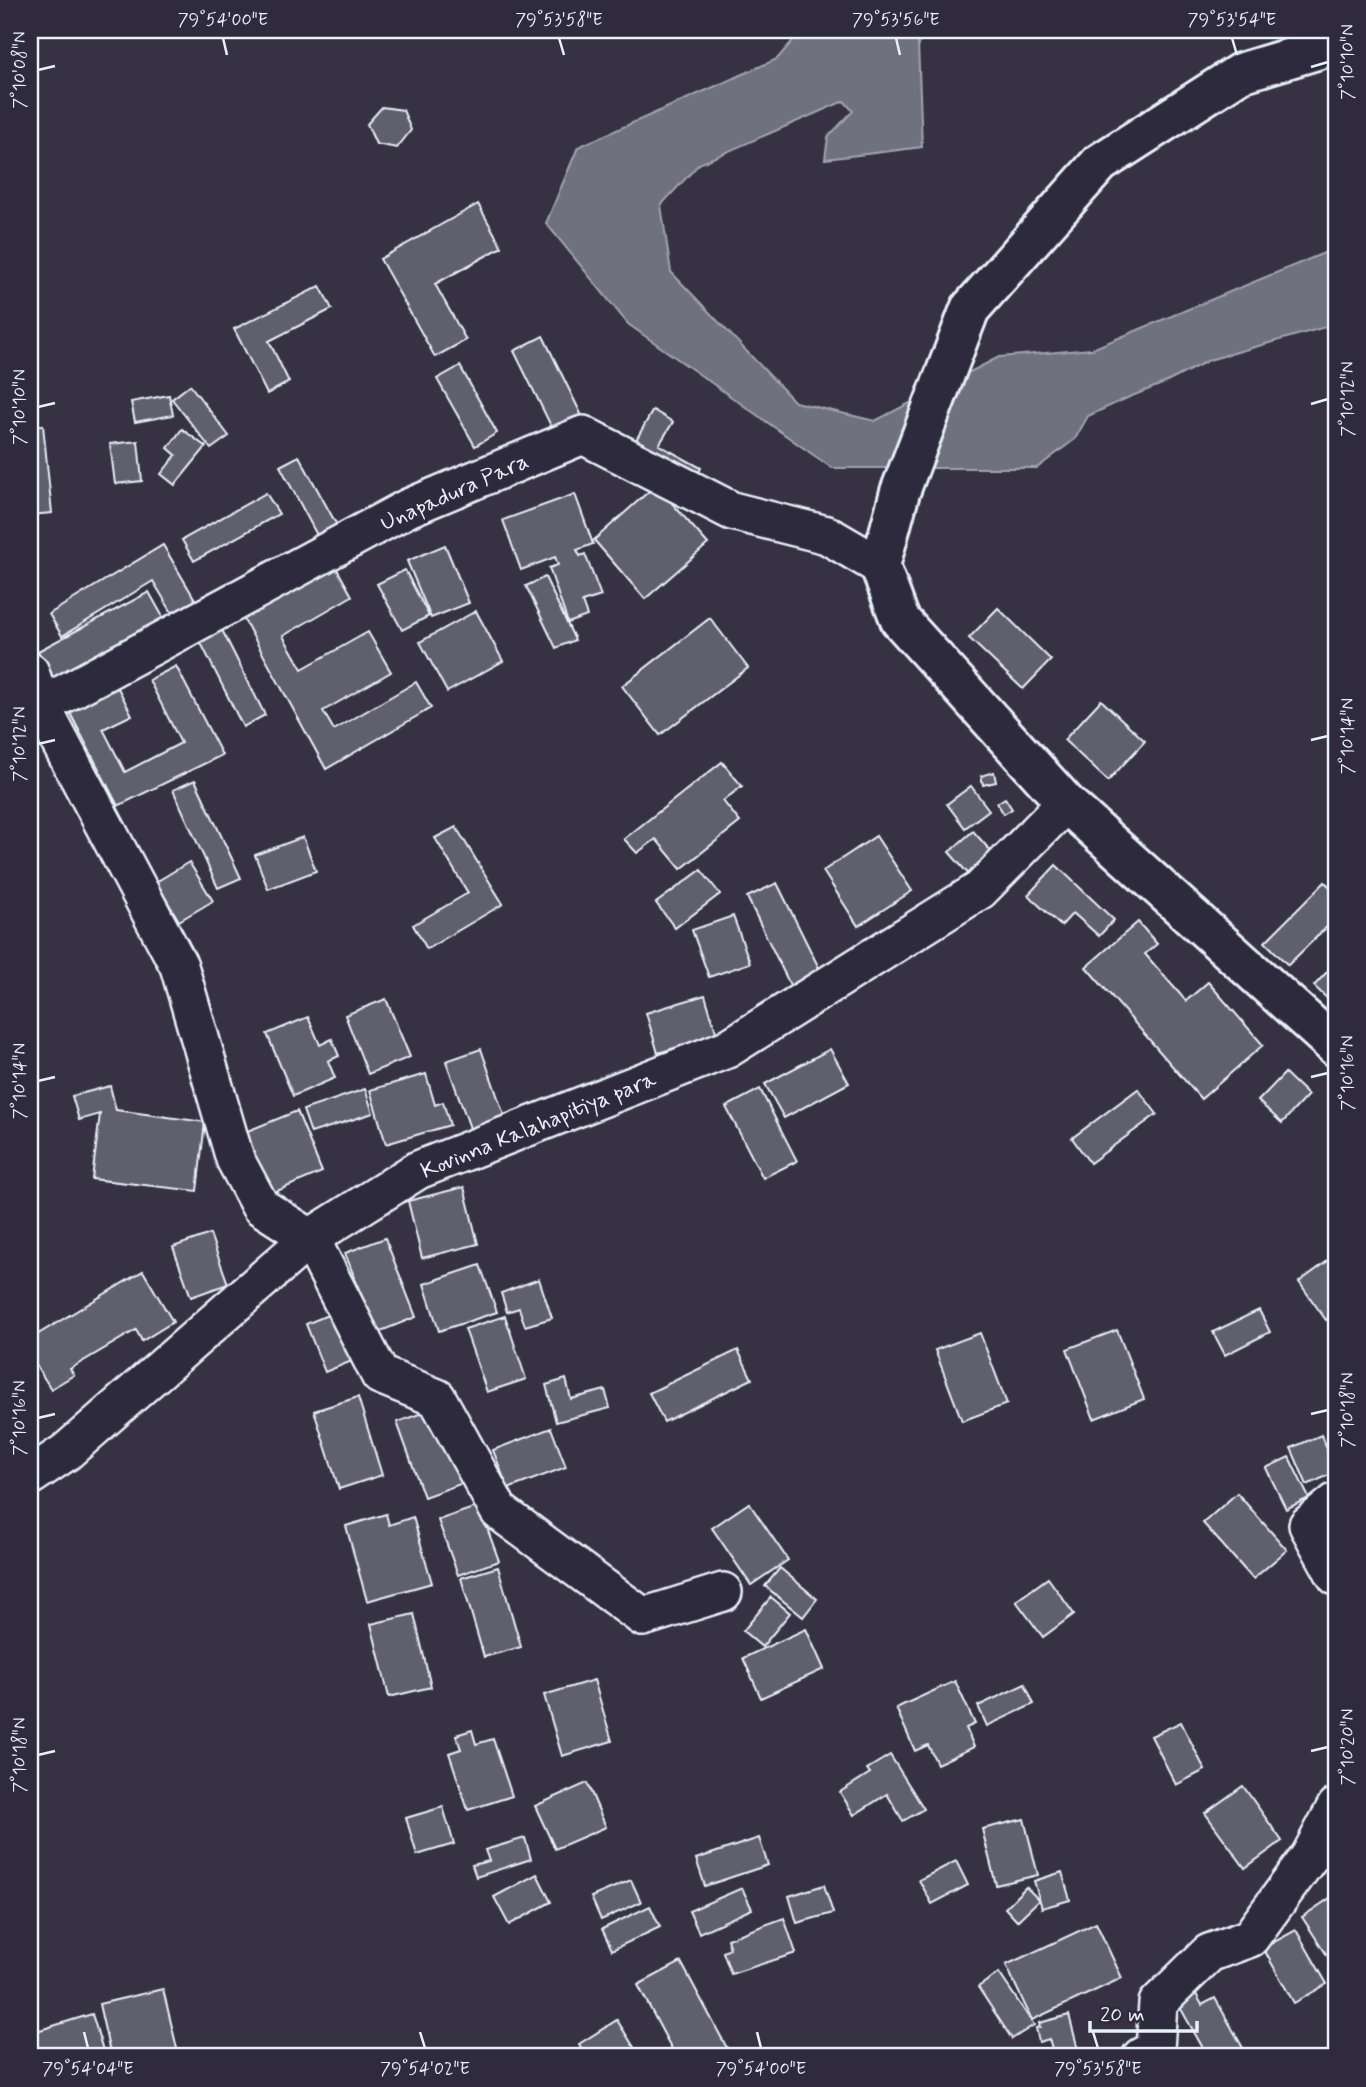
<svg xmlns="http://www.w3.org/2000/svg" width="1366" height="2087" font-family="Mynerve,sans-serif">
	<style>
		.water { fill: #70717f; stroke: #a0a4af; stroke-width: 2 }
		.building { fill: #605e6e; stroke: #e8f1f8; stroke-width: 2 }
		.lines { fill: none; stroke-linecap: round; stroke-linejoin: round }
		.minor-casing { stroke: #e8f1f8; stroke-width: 42 }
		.tertiary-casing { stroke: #e8f1f8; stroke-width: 44 }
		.minor { stroke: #2f2a3d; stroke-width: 37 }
		.tertiary { stroke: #2f2a3d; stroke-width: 38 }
		.ticks { fill: none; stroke: #e8f1f8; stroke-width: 2.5 }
		.labels { text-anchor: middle; stroke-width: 7; stroke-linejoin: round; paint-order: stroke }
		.street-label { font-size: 23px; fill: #e8f1f8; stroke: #2f2a3d }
		.neatline { fill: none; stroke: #e8f1f8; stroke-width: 2.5 }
		.ticks-label { font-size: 18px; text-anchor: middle; fill: #e8f1f8 }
	</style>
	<rect width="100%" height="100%" fill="#363244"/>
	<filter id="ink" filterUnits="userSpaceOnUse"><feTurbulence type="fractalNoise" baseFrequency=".0143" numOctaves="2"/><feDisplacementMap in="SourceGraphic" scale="14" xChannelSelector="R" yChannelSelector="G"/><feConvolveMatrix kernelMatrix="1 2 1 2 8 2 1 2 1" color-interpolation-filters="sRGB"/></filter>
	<g filter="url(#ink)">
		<path class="water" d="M802,30H944L918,43L922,147L825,159L828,137L853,111L844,101L699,164L661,205L671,272L795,402L875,421L999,357L1092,349L1336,248V324L1209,360L1167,382L1127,398L1088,416L1075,439L1037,468H832L628,324L546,223L578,147L777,59Z"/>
		<g class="building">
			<path d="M382,107L403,110L411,130L397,148L376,144L367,124Z"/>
			<path d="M478,204L502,247L435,284L466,340L435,357L380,259Z"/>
			<path d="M320,286L332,309L269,341L289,382L267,394L234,329Z"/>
			<path d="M543,336L583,418L554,432L514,351Z"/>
			<path d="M460,366L497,433L475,446L437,379Z"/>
			<path d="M190,385L229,436L211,449L172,399Z"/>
			<path d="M169,395L173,415L135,422L131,402Z"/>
			<path d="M653,410L673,422L659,445L701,468L694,482L632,447Z"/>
			<path d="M43,425L52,513L30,515V427Z"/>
			<path d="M182,429L206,447L175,485L161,474L176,455L168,448Z"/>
			<path d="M138,441L142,481L115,484L110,444Z"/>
			<path d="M299,456L339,529L319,539L280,466Z"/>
			<path d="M656,485L708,544L645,599L594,540Z"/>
			<path d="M266,493L279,514L194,561L182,540Z"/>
			<path d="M575,494L593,544L577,550L580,556L585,554L601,596L582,602L587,616L568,623L549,568L558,565L555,557L521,570L503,520Z"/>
			<path d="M163,545L200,608L177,621L153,581L62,636L49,614Z"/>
			<path d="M445,545L469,603L431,618L407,561Z"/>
			<path d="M333,562L352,596L283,636L302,669L368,632L391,672L323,711L334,730L416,682L431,708L326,769L242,616Z"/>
			<path d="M405,570L429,616L402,630L377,584Z"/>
			<path d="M545,577L575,640L556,648L526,586Z"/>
			<path d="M149,592L168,626L56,686L38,651Z"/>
			<path d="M998,608L1051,660L1023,689L969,638Z"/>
			<path d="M476,611L503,661L447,692L420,642Z"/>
			<path d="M710,618L748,668L660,735L622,686Z"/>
			<path d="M221,628L265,715L243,727L199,639Z"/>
			<path d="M176,666L222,755L118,806L69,711L118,688L132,715L103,729L125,772L181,743L149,680Z"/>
			<path d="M1101,700L1145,741L1108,781L1064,740Z"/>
			<path d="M722,762L742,786L723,801L740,822L681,869L656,839L637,853L624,839Z"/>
			<path d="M994,772L996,782L983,785L981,776Z"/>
			<path d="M195,780L241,878L218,888L173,790Z"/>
			<path d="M971,786L989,810L965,828L947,804Z"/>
			<path d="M1005,798L1012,809L1004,814L997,803Z"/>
			<path d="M456,827L503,904L427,949L413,925L468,893L435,838Z"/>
			<path d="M973,831L996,857L972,878L949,852Z"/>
			<path d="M876,836L912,891L858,926L823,871Z"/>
			<path d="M303,837L316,871L268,889L255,855Z"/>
			<path d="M189,862L213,901L179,921L156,882Z"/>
			<path d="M1056,865L1114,920L1099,936L1073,913L1061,926L1028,895Z"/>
			<path d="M701,870L720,894L675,928L656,903Z"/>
			<path d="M1325,882L1336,893V918L1288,965L1265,942Z"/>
			<path d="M777,883L821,972L791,987L747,897Z"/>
			<path d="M733,916L750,963L709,977L692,930Z"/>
			<path d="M1138,922L1157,944L1145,954L1186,1001L1208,982L1263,1045L1201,1099L1086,967Z"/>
			<path d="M1336,962V1000L1333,1004L1314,986Z"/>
			<path d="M705,995L717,1035L658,1053L646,1013Z"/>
			<path d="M386,999L410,1057L368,1074L345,1015Z"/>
			<path d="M308,1017L320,1045L332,1039L339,1056L328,1061L335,1078L293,1096L267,1034Z"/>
			<path d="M481,1049L505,1118L471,1131L446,1061Z"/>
			<path d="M830,1049L849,1083L784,1118L765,1084Z"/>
			<path d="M1285,1073L1308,1095L1282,1123L1258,1101Z"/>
			<path d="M426,1074L435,1105L443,1102L450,1125L386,1144L370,1090Z"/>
			<path d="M110,1086L116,1110L205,1122L197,1191L92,1179L100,1114L79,1120L72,1096Z"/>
			<path d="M365,1089L373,1113L311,1133L303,1110Z"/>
			<path d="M760,1089L797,1161L763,1178L726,1107Z"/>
			<path d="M1138,1089L1157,1114L1090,1163L1072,1138Z"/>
			<path d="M297,1111L322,1172L270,1194L245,1132Z"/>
			<path d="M464,1187L478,1244L422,1258L408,1201Z"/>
			<path d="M210,1234L228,1284L191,1297L173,1247Z"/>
			<path d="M385,1238L416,1317L376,1333L345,1253Z"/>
			<path d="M1336,1255V1312L1326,1320L1299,1282Z"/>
			<path d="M480,1265L497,1312L439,1331L424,1284Z"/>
			<path d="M143,1271L173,1322L142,1341L136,1330L70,1369L74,1375L51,1389L30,1356V1339Z"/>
			<path d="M539,1279L552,1318L525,1326L519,1308L507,1312L501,1293Z"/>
			<path d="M342,1309L362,1357L325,1372L306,1324Z"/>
			<path d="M1259,1310L1270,1332L1225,1355L1213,1332Z"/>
			<path d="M505,1316L526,1379L487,1392L465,1329Z"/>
			<path d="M1117,1330L1144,1399L1094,1419L1067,1349Z"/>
			<path d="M980,1333L1007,1404L962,1421L935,1350Z"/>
			<path d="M738,1350L752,1379L664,1422L649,1393Z"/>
			<path d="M566,1379L571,1399L605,1390L610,1408L556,1422L546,1385Z"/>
			<path d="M358,1397L382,1475L339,1489L314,1411Z"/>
			<path d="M439,1407L466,1482L424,1497L397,1422Z"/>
			<path d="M551,1428L566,1467L508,1489L493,1450Z"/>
			<path d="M1321,1435L1336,1472L1307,1485L1291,1448Z"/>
			<path d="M1289,1457L1309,1498L1286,1509L1266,1468Z"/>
			<path d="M1237,1493L1287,1550L1253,1579L1203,1523Z"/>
			<path d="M749,1503L788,1560L751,1585L712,1528Z"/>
			<path d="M479,1506L499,1561L458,1575L438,1520Z"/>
			<path d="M386,1514L389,1525L413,1517L432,1583L367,1601L346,1526Z"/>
			<path d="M498,1567L521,1647L484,1657L461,1578Z"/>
			<path d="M780,1568L817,1599L803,1617L765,1586Z"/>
			<path d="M1048,1578L1074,1614L1043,1637L1016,1601Z"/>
			<path d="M771,1597L790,1613L762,1647L743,1631Z"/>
			<path d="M414,1614L431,1687L389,1697L371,1624Z"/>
			<path d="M806,1629L824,1669L761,1698L743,1658Z"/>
			<path d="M594,1680L612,1741L562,1756L544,1695Z"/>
			<path d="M955,1681L975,1724L966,1728L974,1747L937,1764L928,1745L915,1751L896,1708Z"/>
			<path d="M1025,1684L1034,1704L987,1726L978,1706Z"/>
			<path d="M1181,1722L1205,1770L1176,1785L1151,1736Z"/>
			<path d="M472,1730L476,1744L493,1739L512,1796L468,1810L449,1753L461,1749L456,1735Z"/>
			<path d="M890,1755L924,1809L903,1821L887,1794L854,1815L840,1792L870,1773L867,1769Z"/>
			<path d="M587,1783L606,1827L555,1849L535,1806Z"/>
			<path d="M1243,1786L1282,1841L1245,1868L1205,1813Z"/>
			<path d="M443,1807L454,1844L417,1855L406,1818Z"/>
			<path d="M1024,1819L1038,1875L996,1885L982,1829Z"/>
			<path d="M525,1838L531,1859L476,1877L472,1865L489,1861L485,1850Z"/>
			<path d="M759,1838L768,1865L705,1886L696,1859Z"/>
			<path d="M956,1861L968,1885L932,1904L919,1880Z"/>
			<path d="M1062,1872L1070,1900L1042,1908L1034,1881Z"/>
			<path d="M537,1874L551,1902L509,1925L494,1897Z"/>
			<path d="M631,1880L641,1902L601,1920L591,1897Z"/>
			<path d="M824,1885L833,1913L797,1923L789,1896Z"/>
			<path d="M1026,1887L1039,1900L1017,1921L1005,1908Z"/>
			<path d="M742,1888L752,1909L699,1933L689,1911Z"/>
			<path d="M1336,1894V1969L1302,1917Z"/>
			<path d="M650,1906L660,1927L612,1950L602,1929Z"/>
			<path d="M784,1918L796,1953L731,1974L723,1952L730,1949L727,1939Z"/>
			<path d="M1096,1923L1122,1978L1032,2020L1006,1965Z"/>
			<path d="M1296,1930L1327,1984L1294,2003L1263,1948Z"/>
			<path d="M681,1962L727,2048L709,2057H676L638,1985Z"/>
			<path d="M999,1973L1034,2025L1012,2039L978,1987Z"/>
			<path d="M1190,1983L1202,2005L1215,1998L1248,2057H1208L1172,1993Z"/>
			<path d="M163,1989L179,2057H111L99,2004Z"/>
			<path d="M92,2014L105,2057H30V2033Z"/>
			<path d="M1069,2015L1080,2057H1054L1049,2039L1039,2042L1036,2028L1040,2027L1039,2023Z"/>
			<path d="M617,2020L640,2057H587L579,2044Z"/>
		</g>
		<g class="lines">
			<g class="minor-casing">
				<g id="minor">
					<path d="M30,672L41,706L179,966L235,1159L260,1206L310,1238L380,1375L437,1398L499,1511L643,1617L723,1592"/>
					<path d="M41,706L408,508L583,435L732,511L827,535L880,566"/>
					<path d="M30,1476L66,1452L310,1238L418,1170L727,1049L980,890L1066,803"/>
					<path d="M1336,1502L1308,1525L1336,1576"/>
					<path d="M1141,2057L1155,2049L1158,2003L1209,1953L1250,1938L1310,1856L1336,1807"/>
				</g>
			</g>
			<g class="tertiary-casing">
				<path id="tertiary" d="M1336,44L1240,73L1100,163L970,309L900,492L880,566L900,620L1066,803L1336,1047"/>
			</g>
			<use href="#minor" class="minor"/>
			<use href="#tertiary" class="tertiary"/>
		</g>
	</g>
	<path class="ticks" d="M223,38L227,55M559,38L564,55M896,38L900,55M1232,38L1237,55M1311,67L1328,62M38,70L55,66M1311,404L1328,399M38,407L55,403M1311,740L1328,736M38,744L55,740M1311,1077L1328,1073M38,1081L55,1077M1311,1414L1328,1410M38,1418L55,1414M1311,1751L1328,1747M38,1755L55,1751M84,2032L88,2048M420,2032L425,2048M757,2032L761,2048M1093,2032L1098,2048"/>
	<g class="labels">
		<g class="street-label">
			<text transform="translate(454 491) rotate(-24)" y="8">Unapadura Para</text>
			<text transform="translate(538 1124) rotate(-22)" y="8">Kovinna Kalahapitiya para</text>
		</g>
	</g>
	<rect width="1366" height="2087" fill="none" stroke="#2f2a3d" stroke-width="77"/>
	<path d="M1090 2021v10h107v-10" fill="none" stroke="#e8f1f8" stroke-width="3.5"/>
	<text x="1100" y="2021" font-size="21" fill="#e8f1f8" stroke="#2f2a3d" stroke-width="5" paint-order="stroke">20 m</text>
	<rect x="38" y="38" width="1290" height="2010" class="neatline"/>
	<g class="ticks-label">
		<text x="223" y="25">79°54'00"E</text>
		<text x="559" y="25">79°53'58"E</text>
		<text x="896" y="25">79°53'56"E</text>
		<text x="1232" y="25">79°53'54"E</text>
		<text transform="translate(1347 62) rotate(-90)" y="6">7°10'10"N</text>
		<text transform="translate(19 70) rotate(-90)" y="6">7°10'08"N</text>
		<text transform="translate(1347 399) rotate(-90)" y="6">7°10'12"N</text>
		<text transform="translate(19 407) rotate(-90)" y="6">7°10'10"N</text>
		<text transform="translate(1347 736) rotate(-90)" y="6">7°10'14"N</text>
		<text transform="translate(19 744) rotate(-90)" y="6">7°10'12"N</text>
		<text transform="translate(1347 1073) rotate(-90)" y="6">7°10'16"N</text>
		<text transform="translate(19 1081) rotate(-90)" y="6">7°10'14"N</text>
		<text transform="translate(1347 1410) rotate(-90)" y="6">7°10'18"N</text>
		<text transform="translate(19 1418) rotate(-90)" y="6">7°10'16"N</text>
		<text transform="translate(1347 1747) rotate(-90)" y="6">7°10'20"N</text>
		<text transform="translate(19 1755) rotate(-90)" y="6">7°10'18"N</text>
		<text x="88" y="2074">79°54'04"E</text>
		<text x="425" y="2074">79°54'02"E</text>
		<text x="761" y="2074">79°54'00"E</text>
		<text x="1098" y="2074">79°53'58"E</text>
	</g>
</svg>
